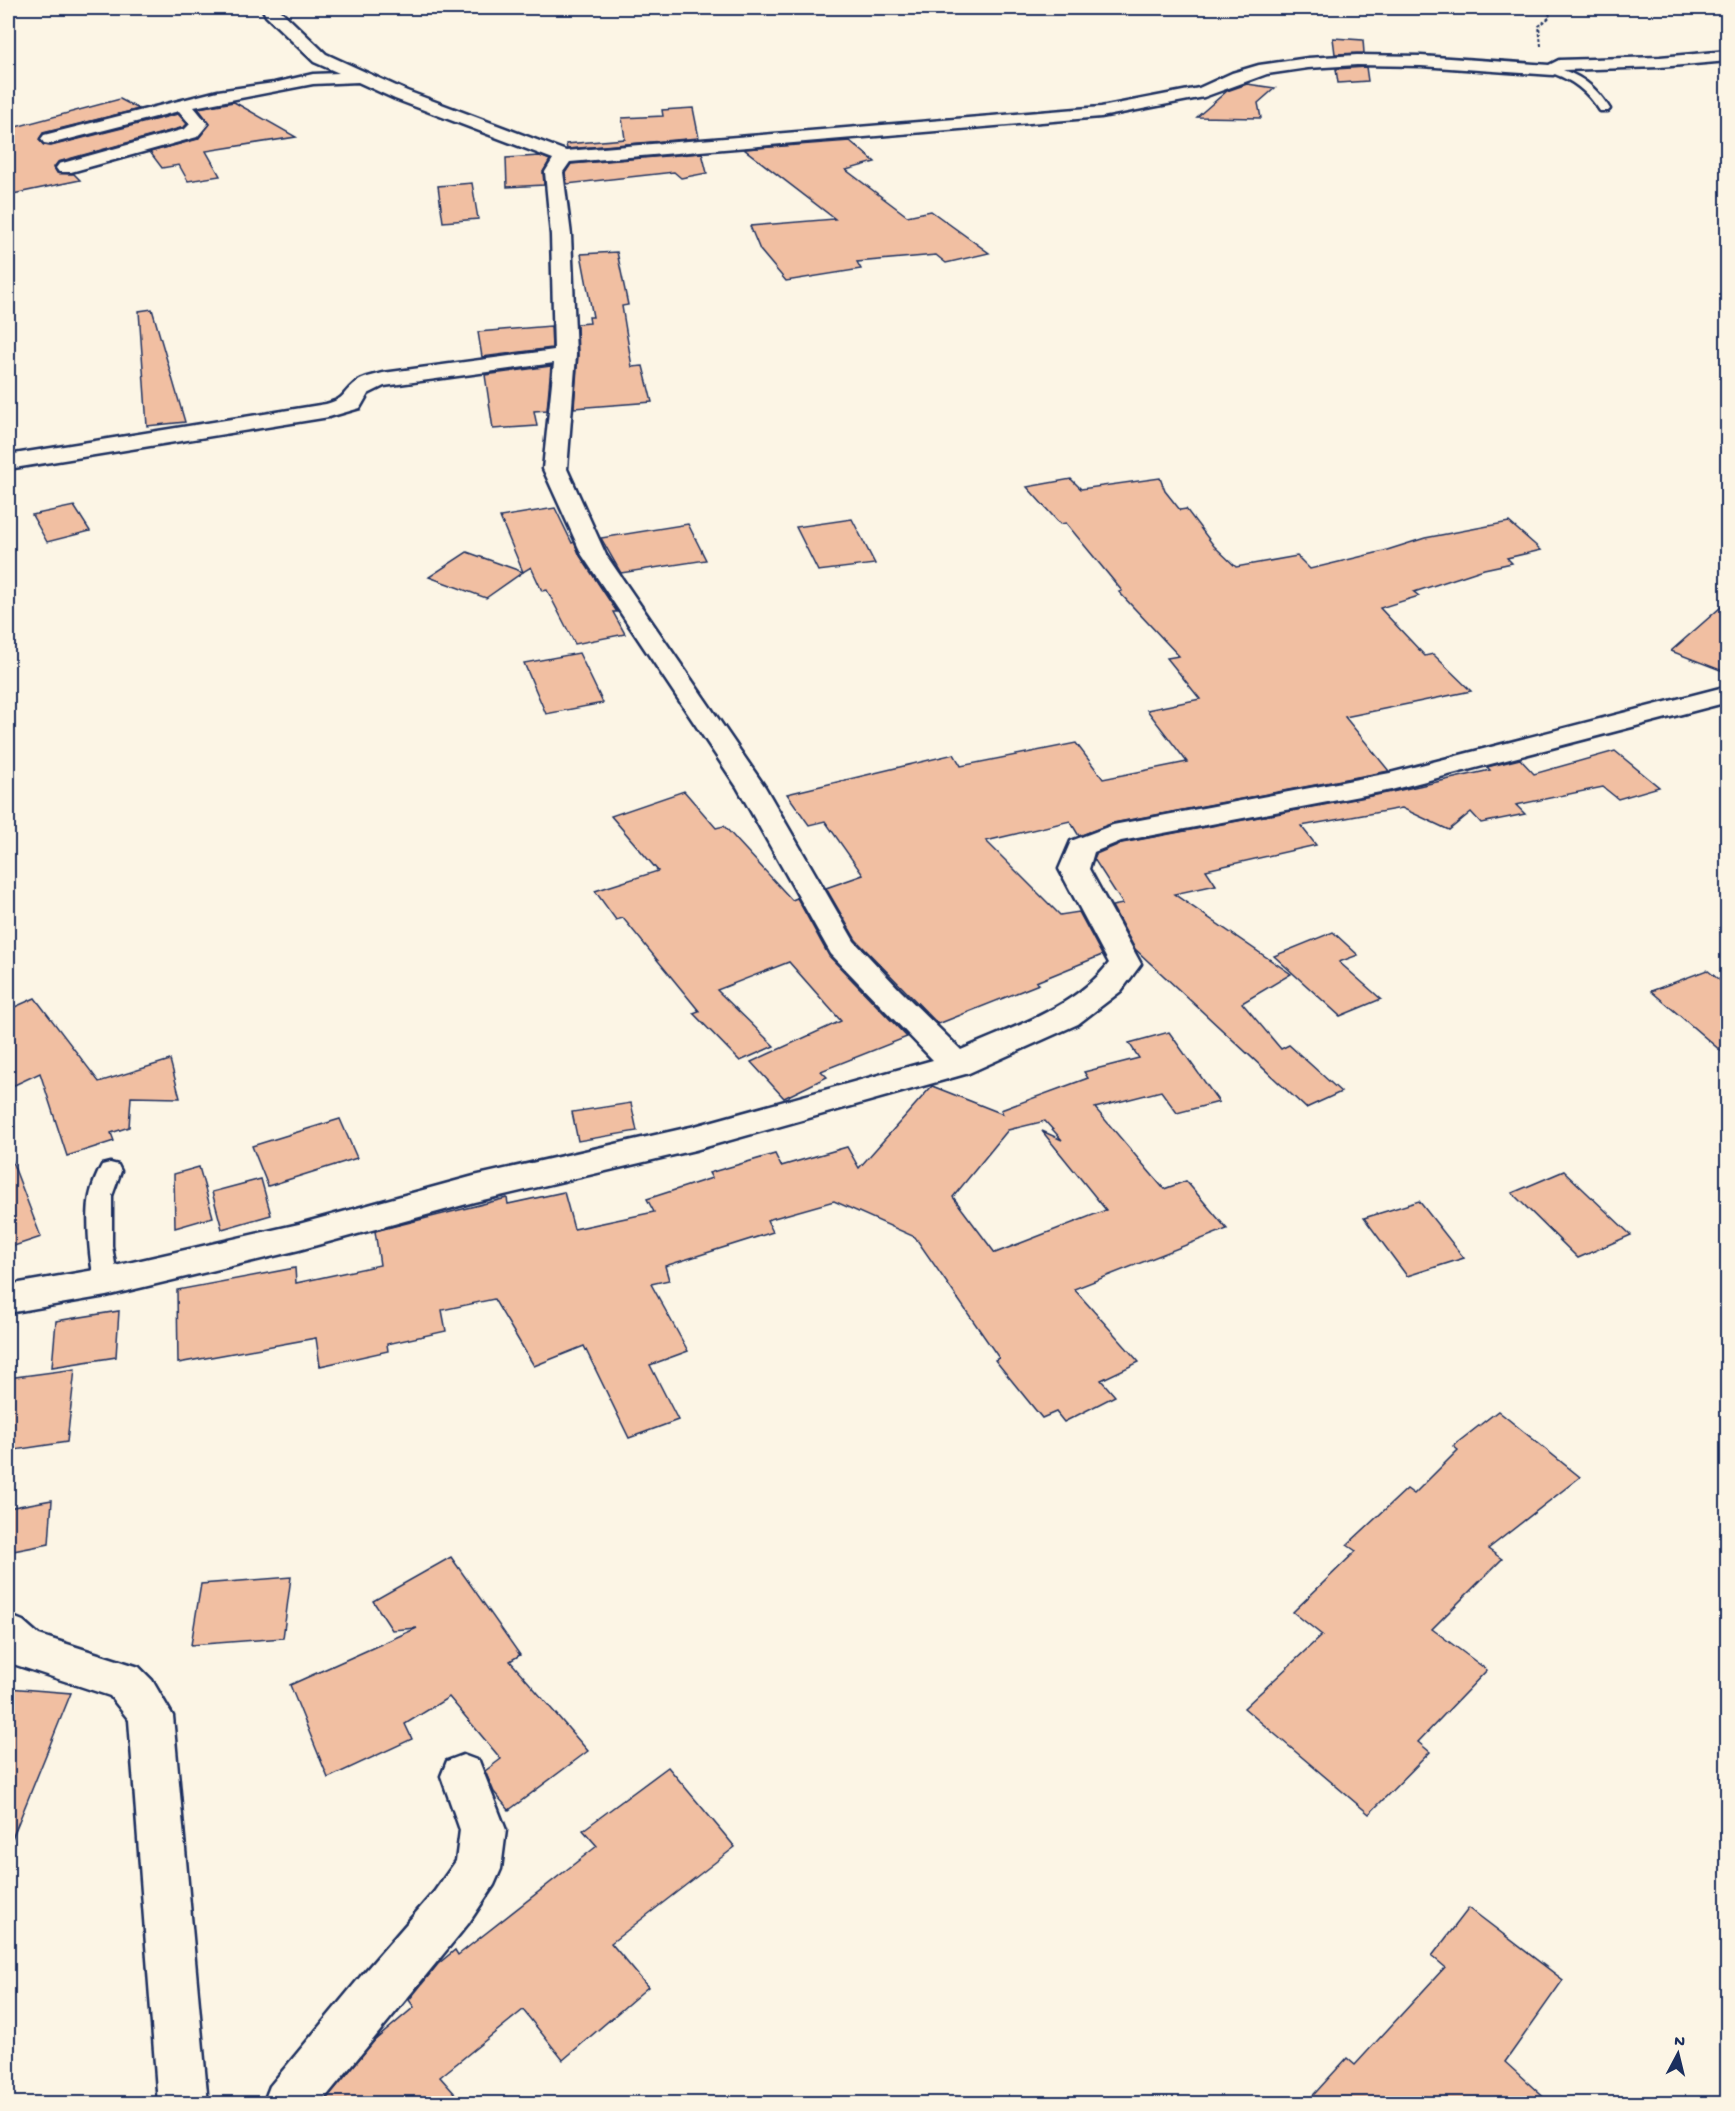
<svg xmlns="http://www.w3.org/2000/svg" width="1735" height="2111" font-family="'Gochi Hand',sans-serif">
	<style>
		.building { fill: #f1bfa2; stroke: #1b2f5e; stroke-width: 1.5; fill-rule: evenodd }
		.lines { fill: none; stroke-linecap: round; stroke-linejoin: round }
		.service-casing { stroke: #1b2f5e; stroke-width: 5 }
		.minor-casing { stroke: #1b2f5e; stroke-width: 5 }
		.path { stroke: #1b2f5e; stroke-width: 2; stroke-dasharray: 3 2; stroke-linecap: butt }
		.service { fill: #fcf5e5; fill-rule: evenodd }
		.minor { fill: #fcf5e5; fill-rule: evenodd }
	</style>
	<rect width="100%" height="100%" fill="#fcf5e5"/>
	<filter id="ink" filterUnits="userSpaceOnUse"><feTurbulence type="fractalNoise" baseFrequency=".0167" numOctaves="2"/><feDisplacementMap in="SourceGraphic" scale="12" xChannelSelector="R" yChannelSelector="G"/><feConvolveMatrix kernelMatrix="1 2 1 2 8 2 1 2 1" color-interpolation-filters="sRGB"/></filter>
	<g filter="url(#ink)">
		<g class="building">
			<path d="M1333,38L1363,40L1364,53L1335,54Z"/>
			<path d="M1366,67L1368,81L1338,83L1336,69Z"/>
			<path d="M1247,84L1275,88L1258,103L1261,118L1197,117L1227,91Z"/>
			<path d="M120,99L139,109L43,133L39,140L44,145L51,146L178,114L187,124L184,127L58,162L54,167L57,173L74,174L80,180L8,195V129Z"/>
			<path d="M234,102L296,137L206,151L220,176L188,181L179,165L162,168L150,152L198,139L210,124L198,108Z"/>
			<path d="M693,108L699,138L567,149L566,144L625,139L622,118L663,116L662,110Z"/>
			<path d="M850,141L875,162L846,170L907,216L931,211L989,253L946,263L936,255L857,262L861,269L786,281L760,250L750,226L835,219L744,149Z"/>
			<path d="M702,153L707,173L681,178L674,172L567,184L565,173L571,164Z"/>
			<path d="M540,156L550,160L543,172L544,185L507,187L506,158Z"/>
			<path d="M472,183L478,219L443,222L438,186Z"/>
			<path d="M617,252L628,305L622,306L632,367L643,366L652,402L574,408L578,355L577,324L590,323L589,317H593L581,254Z"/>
			<path d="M152,309L185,422L147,426L139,311Z"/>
			<path d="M551,326L552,348L482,357L478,332Z"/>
			<path d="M551,366L547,410L534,411L537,426L493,429L485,375Z"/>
			<path d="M1160,478L1165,491L1180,510L1186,509L1214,546L1236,567L1297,556L1310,569L1384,551L1425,538L1509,522L1541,550L1507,558L1512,563L1484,569L1414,592L1419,596L1380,608L1425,656L1433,654L1471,691L1345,717L1389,771L1113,823L1079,836L1070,821L986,841L1060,915L1079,912L1102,955L1036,982L1039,984L938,1024L856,940L826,888L863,875L825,821L809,825L787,794L954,754L961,766L1076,743L1103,779L1187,762L1147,710L1200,699L1167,658L1179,656L1119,592L1122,591L1066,523L1060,524L1027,487L1071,479L1081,489Z"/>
			<path d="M74,506L90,531L47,542L32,515Z"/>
			<path d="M555,508L572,543L574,542L580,556L617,612H613L625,634L575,644L547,590L542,591L531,567L523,572L500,517Z"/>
			<path d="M852,519L875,564L818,571L796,527Z"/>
			<path d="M688,524L706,560L621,573L601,538Z"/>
			<path d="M467,552L523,572L486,598L429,577Z"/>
			<path d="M1728,601V673L1671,651Z"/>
			<path d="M579,653L603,703L546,714L524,663Z"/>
			<path d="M1615,751L1659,787L1618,799L1603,787L1516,805L1525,814L1481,823L1471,812L1449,830L1402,808L1301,826L1316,845L1206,870L1216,885L1174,894L1291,974L1242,1003L1281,1049L1289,1045L1341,1092L1306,1108L1135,949L1112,906L1123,904L1094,859L1096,854L1122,843L1392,792L1490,770L1487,767L1520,759L1534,774Z"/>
			<path d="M684,791L716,828L724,826L792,900L797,898L829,956L907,1037L821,1071L827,1077L784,1098L751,1062L841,1021L789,962L717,990L774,1046L740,1061L693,1013L699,1011L623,918L616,920L595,891L658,871L611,816Z"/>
			<path d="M1333,932L1358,955L1339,962L1381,999L1340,1016L1274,956Z"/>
			<path d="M1707,970L1728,987V1057L1651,991Z"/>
			<path d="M35,998L99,1082L170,1060L180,1098L131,1097L129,1127L111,1133L114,1141L67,1156L40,1073L8,1088V1010Z"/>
			<path d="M1169,1032L1219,1102L1177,1113L1161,1091L1095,1108L1164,1189L1186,1181L1227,1229L1074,1289L1139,1362L1101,1380L1115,1396L1064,1422L1056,1412L1042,1418L995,1360L999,1358L915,1237L834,1201L767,1220L773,1232L665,1266L669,1280L651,1284L688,1351L650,1365L678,1420L629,1438L584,1346L534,1366L494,1299L442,1310L446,1331L387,1344L388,1351L320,1366L316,1338L178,1363L177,1290L295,1268L296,1283L380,1265L375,1231L507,1198L508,1204L564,1192L574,1229L654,1212L647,1199L712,1178L709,1173L775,1154L781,1166L847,1147L859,1168L932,1086L1003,1114L1001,1110L1088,1078L1084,1072L1139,1058L1129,1043ZM1045,1121L1062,1140L1042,1131L1106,1210L995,1253L953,1197L1008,1130Z"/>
			<path d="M631,1103L637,1131L578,1141L572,1112Z"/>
			<path d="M340,1119L357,1158L268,1186L252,1146Z"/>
			<path d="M10,1156L41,1237L8,1248V1157Z"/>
			<path d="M199,1167L213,1217L175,1228L174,1174Z"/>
			<path d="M1564,1171L1631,1235L1578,1258L1512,1193Z"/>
			<path d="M261,1179L271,1215L222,1229L212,1192Z"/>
			<path d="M1419,1201L1464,1258L1407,1276L1364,1218Z"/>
			<path d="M119,1311L116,1357L52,1367L56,1321Z"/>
			<path d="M75,1369L67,1442L8,1451V1378Z"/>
			<path d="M1498,1411L1580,1477L1488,1549L1502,1559L1432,1629L1487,1670L1418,1742L1430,1752L1369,1814L1244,1708L1322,1635L1293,1612L1356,1551L1347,1545L1407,1489L1414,1494L1458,1450L1453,1446Z"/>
			<path d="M52,1500L49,1544L8,1552V1508Z"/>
			<path d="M451,1557L520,1655L510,1661L588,1751L509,1810L494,1792L485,1771L501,1759L449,1697L405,1724L412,1739L328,1778L290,1685L417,1628L392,1630L373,1601Z"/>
			<path d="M291,1577L283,1638L191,1645L201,1584Z"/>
			<path d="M8,1688L71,1693L9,1846H8Z"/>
			<path d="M668,1767L735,1847L611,1943L648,1987L563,2060L523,2010L440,2077L463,2103H323L374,2041L414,2007L409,2000L438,1964L455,1950L458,1955L597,1846L583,1830Z"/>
			<path d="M1469,1908L1563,1980L1505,2062L1550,2103H1306L1347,2058L1355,2065L1445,1967L1432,1956Z"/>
		</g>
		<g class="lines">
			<g class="service-casing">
				<g id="service">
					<path d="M1553,67C1579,74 1596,86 1610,109L1608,111H1600C1587,91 1573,80 1549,72L1548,70Z"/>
					<path d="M110,1163L118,1165L121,1171L112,1196V1246L118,1282L114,1288L106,1291L98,1288C89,1272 86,1214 90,1196C92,1186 97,1174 102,1165Z"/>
				</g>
			</g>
			<g class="minor-casing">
				<g id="minor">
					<path d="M262,8H278L326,54L407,91L566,151L1101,107L1199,88L1232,73L1259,65L1308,58L1357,55L1421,56L1549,65L1559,60L1660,57L1728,51V61L1660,67L1563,70L1553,75L1421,66L1357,65L1308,68L1267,74L1204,97L1101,117L570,162L563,172L571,235L576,355L567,469L606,555L765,787L854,941L900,990L961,1050C1012,1027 1074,1009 1109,963L1059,869L1071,841L1113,825L1390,773L1728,686V702L1391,790L1121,841L1094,852L1089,869L1141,964L1121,991L1078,1024L969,1073L695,1150L474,1202L299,1250L106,1296L8,1313V1285L106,1268L299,1224L474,1176L695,1126L933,1060L831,954L737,787L582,555L543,469L554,363L384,386L368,394L360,408L329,417L8,469V455L326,404C346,398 340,396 354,384C362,377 373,376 383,373L554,350L551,235L545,172L553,159L395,99L358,82L313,84L194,107L208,124L197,137L71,172H59L56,168L59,164L185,129L190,124L179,111L50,144L44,143L41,139L44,135L218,91L274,83L313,74L339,73L314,62L266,16Z"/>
					<path d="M8,1615L23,1621L39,1635L139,1667L152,1680L173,1716L208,2104H158L129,1720L110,1696L10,1663L8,1661Z"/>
					<path d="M463,1755L479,1761L506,1830L501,1869L494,1885L468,1924L320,2104H263L270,2086L361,1976L434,1892L456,1861L460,1830L441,1776L447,1761Z"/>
				</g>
			</g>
			<path class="path" d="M1541,46L1539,26L1550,17L1548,8"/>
			<use href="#service" class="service"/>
			<use href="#minor" class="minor"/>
		</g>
	</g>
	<rect width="1735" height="2111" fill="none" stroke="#fcf5e5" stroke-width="30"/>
	<rect x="15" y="15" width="1705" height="2081" fill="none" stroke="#1b2f5e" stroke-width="2" filter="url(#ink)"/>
	<g transform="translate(1678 2054) rotate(7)" stroke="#fcf5e5" stroke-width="4.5" paint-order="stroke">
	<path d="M0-4.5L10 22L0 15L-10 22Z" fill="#1b2f5e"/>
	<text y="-9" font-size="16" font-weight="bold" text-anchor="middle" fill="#1b2f5e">N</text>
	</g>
</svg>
